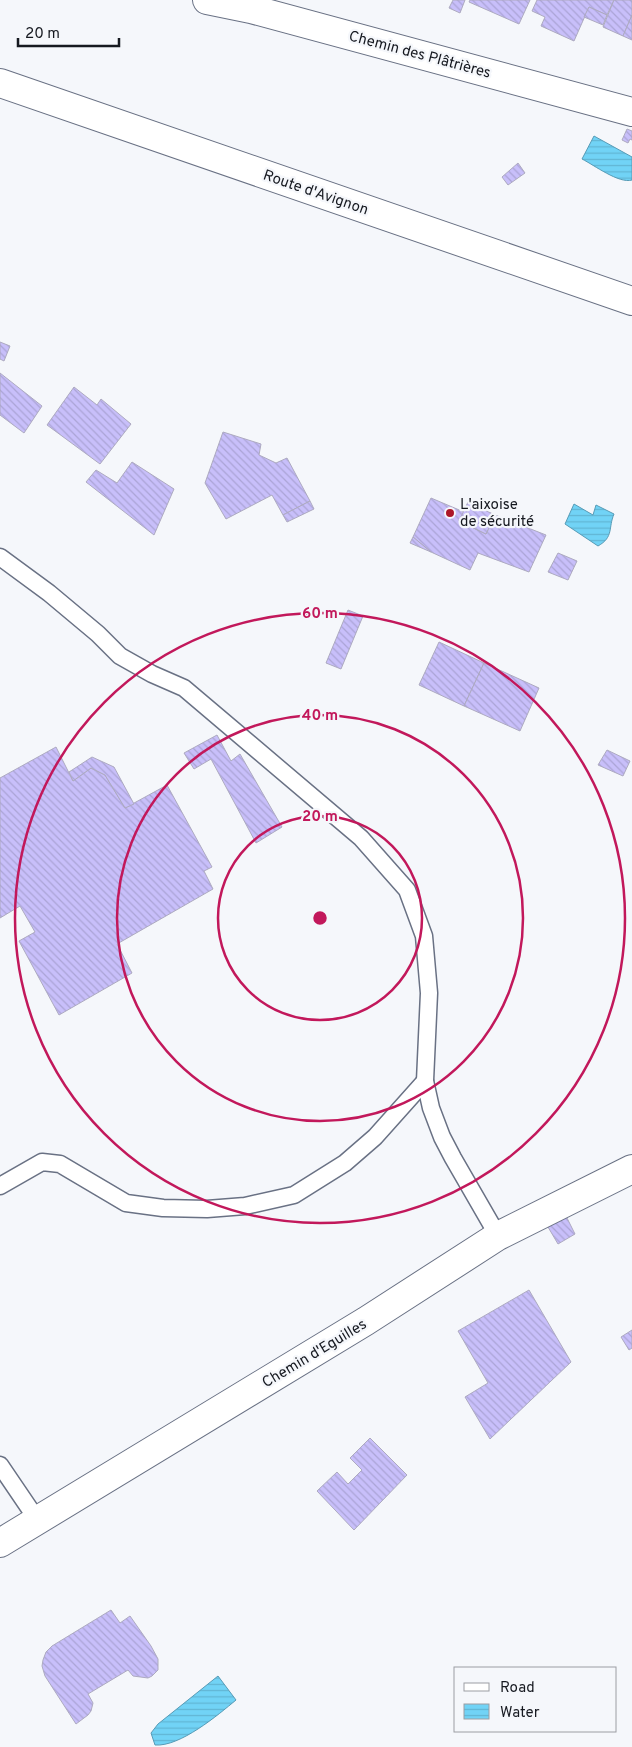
<svg xmlns="http://www.w3.org/2000/svg" width="632" height="1747" font-family="Overpass,sans-serif">
	<style>
		.water { fill: url(#water-rules); stroke: #569bb6 }
		.building { fill: url(#building-back-hatch); stroke: #adaac0 }
		.lines { fill: none; stroke-linecap: round; stroke-linejoin: round }
		.lane-casing { stroke: #697184; stroke-width: 19 }
		.street-casing { stroke: #697184; stroke-width: 30 }
		.primary-casing { stroke: #697184; stroke-width: 30 }
		.lane { stroke: #fff; stroke-width: 16 }
		.street { stroke: #fff; stroke-width: 28 }
		.primary { stroke: #fff; stroke-width: 28 }
		.ring { fill: none; stroke: #c2185b; stroke-width: 2.5 }
		.poi-dot { fill: #ac1728; stroke: #f5f7fb; stroke-width: 2 }
		.labels { text-anchor: middle; stroke-width: 4.5; stroke-linejoin: round; paint-order: stroke }
		.street-label { font-size: 15px; fill: #161920; stroke: #f5f7fb }
		.poi-label { font-size: 15px; fill: #161920; stroke: #f5f7fb; text-anchor: start }
		.centre { fill: #c2185b; stroke: #f5f7fb; stroke-width: 2.5 }
		.ring-label { font-size: 15px; text-anchor: middle; font-weight: bold; fill: #c2185b; stroke: #f5f7fb; stroke-width: 4.5; stroke-linejoin: round; paint-order: stroke }
	</style>
	<defs>
		<pattern id="water-rules" width="6" height="5" patternUnits="userSpaceOnUse" patternTransform="scale(1.25)"><rect width="6" height="5" fill="#71d3f6"/><path d="M0 2.5h6" fill="none" stroke="#61b5d3"/></pattern>
		<pattern id="building-back-hatch" width="6" height="6" patternUnits="userSpaceOnUse" patternTransform="scale(1.25)"><rect width="6" height="6" fill="#c8bffa"/><path d="M-1 5l2 2M0 0l6 6M5-1l2 2" fill="none" stroke="#aba4d6"/></pattern>
	</defs>
	<rect width="100%" height="100%" fill="#f5f7fb"/>
	<g class="water">
		<path d="M594,136L632,157V180C619,184 594,165 582,159Z"/>
		<path d="M574,504L593,515L596,505L614,514C608,528 614,537 598,546L565,524Z"/>
		<path d="M218,1676L236,1700C218,1715 180,1747 155,1745L151,1733L158,1724Z"/>
	</g>
	<g class="building">
		<path d="M453,0H465L460,13L449,8Z"/>
		<path d="M470,0H530L519,24L469,2Z"/>
		<path d="M537,0H614L607,15L589,7L574,41L541,26L545,17L532,11Z"/>
		<path d="M614,0H632V15L623,36L603,27Z"/>
		<path d="M589,7L607,15L603,25L584,17Z"/>
		<path d="M632,15V40L623,36Z"/>
		<path d="M627,129L632,131V140L630,139L628,143L622,140Z"/>
		<path d="M518,163L525,173L508,185L502,177Z"/>
		<path d="M0,342L10,346L4,361L0,359Z"/>
		<path d="M0,373L42,406L24,433L0,415Z"/>
		<path d="M74,387L97,405L101,399L131,424L100,464L47,425Z"/>
		<path d="M223,432L261,444L259,455L276,463L287,458L310,501L283,515L272,495L226,519L205,483Z"/>
		<path d="M132,462L174,489L154,535L86,482L96,470L117,483Z"/>
		<path d="M431,498L464,512L459,521L486,534L495,515L546,535L529,572L478,553L470,570L431,552L413,537Z"/>
		<path d="M310,501L314,509L287,522L283,515Z"/>
		<path d="M468,502L495,515L486,534L459,521Z"/>
		<path d="M413,537L431,552L410,543Z"/>
		<path d="M558,553L577,561L568,580L548,572Z"/>
		<path d="M348,610L363,616L341,669L326,663Z"/>
		<path d="M439,642L484,663L464,706L419,685Z"/>
		<path d="M484,663L539,688L520,731L464,706Z"/>
		<path d="M217,735L231,761L240,754L282,827L256,843L211,759L194,769L184,753Z"/>
		<path d="M56,747L73,781L91,768L105,775L125,808L167,785L212,867L204,871L213,889L117,944L132,973L59,1015L19,941L35,932L20,906L0,918V778Z"/>
		<path d="M607,750L630,761L623,776L598,765Z"/>
		<path d="M92,757L114,767L134,804L125,808L105,775L91,768L73,781L69,772Z"/>
		<path d="M566,1216L575,1234L558,1244L548,1227Z"/>
		<path d="M529,1290L571,1362L490,1439L465,1397L488,1383L458,1331Z"/>
		<path d="M632,1330V1348L629,1350L621,1337Z"/>
		<path d="M370,1438L407,1475L354,1530L317,1491L337,1472L348,1484L362,1470L350,1458Z"/>
		<path d="M111,1610L120,1623L130,1616L151,1646L158,1659V1670L152,1676L148,1678L133,1676L128,1670L88,1694L93,1703L91,1711L88,1715L76,1724L45,1676L42,1666L43,1660L46,1652L52,1646Z"/>
	</g>
	<g class="lines">
		<g class="lane-casing">
			<g id="lane">
				<path d="M0,557L49,593L98,634L120,656L152,674L184,688L361,838L407,890L424,936L429,993L425,1081L431,1108L442,1137L453,1158L498,1236"/>
				<path d="M0,1186L42,1162L60,1164L126,1203L163,1208L207,1209L245,1206L294,1195L345,1163L375,1137L425,1081"/>
				<path d="M0,1465L38,1521"/>
			</g>
		</g>
		<g class="street-casing">
			<g id="street">
				<path d="M207,0L251,9L632,112"/>
				<path d="M0,1543L366,1321L498,1236L632,1169"/>
			</g>
		</g>
		<g class="primary-casing">
			<path id="primary" d="M0,83L632,301"/>
		</g>
		<use href="#lane" class="lane"/>
		<use href="#street" class="street"/>
		<use href="#primary" class="primary"/>
	</g>
	<g class="ring">
		<circle cx="320" cy="918" r="102"/>
		<circle cx="320" cy="918" r="203"/>
		<circle cx="320" cy="918" r="305"/>
	</g>
	<circle class="poi-dot" cx="450" cy="513" r="5"/>
	<g class="labels">
		<g class="street-label">
			<text transform="translate(420 54) rotate(15)" y="5">Chemin des Plâtrières</text>
			<text transform="translate(316 192) rotate(19)" y="5">Route d'Avignon</text>
			<text transform="translate(314 1353) rotate(-31)" y="5">Chemin d'Eguilles</text>
		</g>
		<g class="poi-label">
			<text x="460" y="509">L'aixoise<tspan x="460" dy="17">de sécurité</tspan></text>
		</g>
	</g>
	<circle cx="320" cy="918" r="8" class="centre"/>
	<g class="ring-label">
		<text x="320" y="618">60 m</text>
		<text x="320" y="720">40 m</text>
		<text x="320" y="821">20 m</text>
	</g>
	<rect x="454" y="1667" width="162" height="65" fill="#f5f7fb" stroke="#9c9ea3"/>
	<rect x="464" y="1683" width="25" height="8" fill="#ffffff" stroke="#9c9ea3"/>
	<text x="500" y="1692" font-size="15" fill="#161920">Road</text>
	<rect x="464" y="1704" width="25" height="15" fill="url(#water-rules)" stroke="#9c9ea3"/>
	<text x="500" y="1717" font-size="15" fill="#161920">Water</text>
	<path d="M18 38v8h101v-8" fill="none" stroke="#161920" stroke-width="2.5"/>
	<text x="25" y="38" font-size="15" fill="#161920" stroke="#f5f7fb" stroke-width="4" paint-order="stroke">20 m</text>
</svg>
